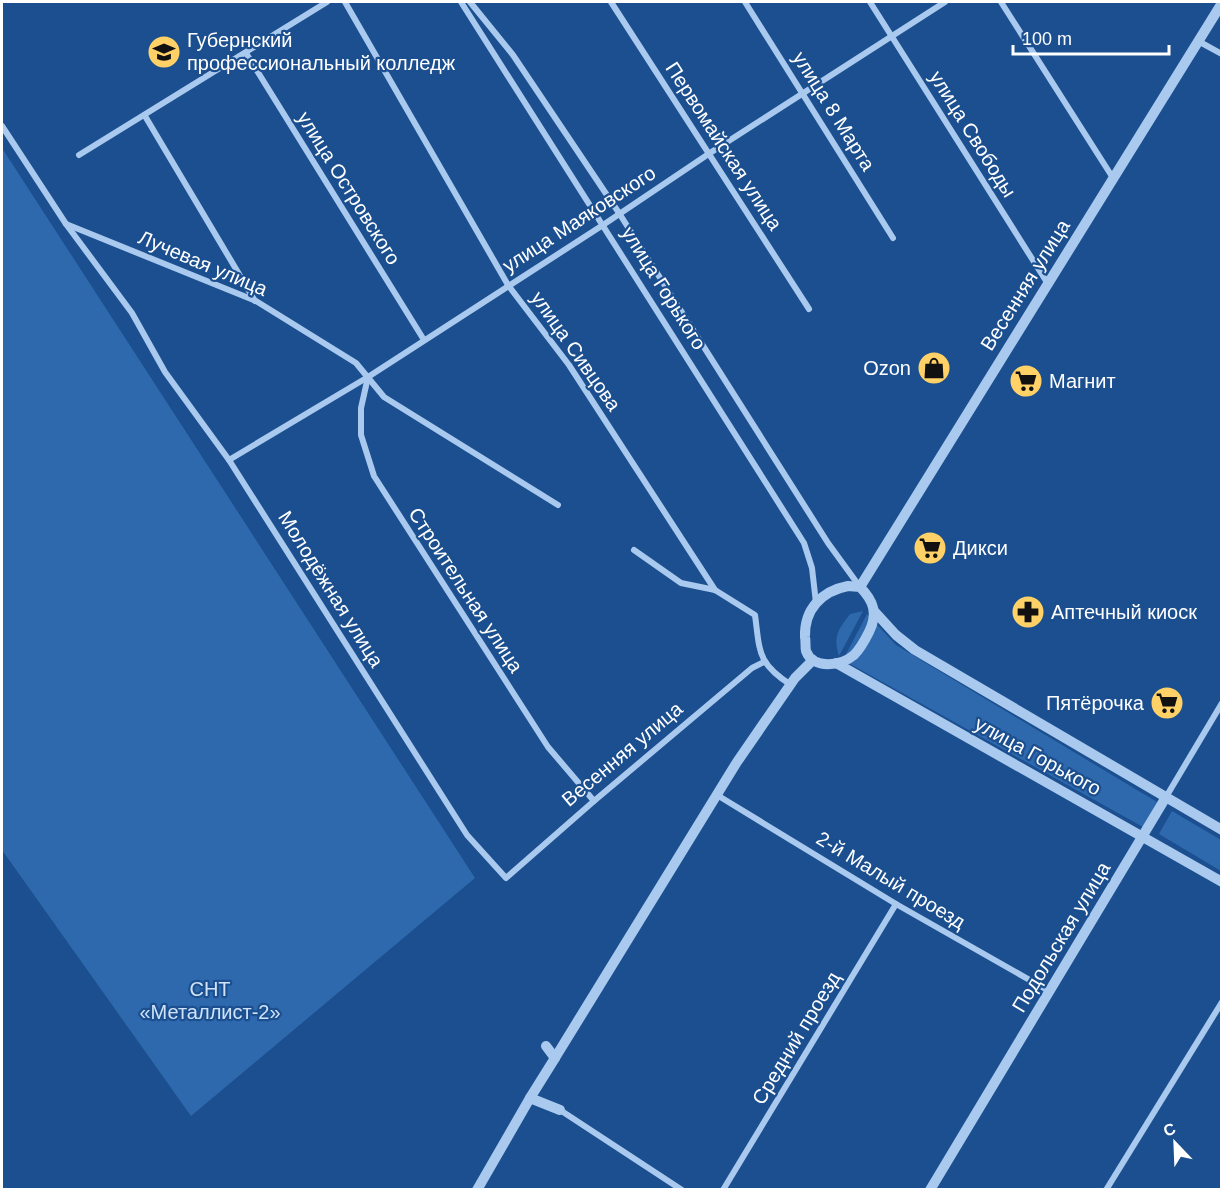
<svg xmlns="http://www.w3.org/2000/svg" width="1223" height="1191" font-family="Helvetica,sans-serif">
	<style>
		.green { fill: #2e69ad }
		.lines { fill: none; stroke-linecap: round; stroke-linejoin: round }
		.minor { stroke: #a9c9ee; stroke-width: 6 }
		.tertiary { stroke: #a9c9ee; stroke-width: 10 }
		.labels { text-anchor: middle; stroke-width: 4.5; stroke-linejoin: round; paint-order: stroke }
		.poi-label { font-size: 20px; fill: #fff; stroke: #1b4f8f; text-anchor: start }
		.street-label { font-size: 20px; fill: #fff; stroke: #1b4f8f }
		.park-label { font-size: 20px; fill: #cfe3fa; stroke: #1b4f8f }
	</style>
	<rect width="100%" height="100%" fill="#1b4f8f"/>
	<g class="green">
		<path d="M2,148L475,878L191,1116L2,850Z"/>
		<path d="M863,611L839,656C833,636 838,630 850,614Z"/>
		<path d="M867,614L896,645L1157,802L1143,827L843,660Z"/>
		<path d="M1172,811L1221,840V871L1159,834Z"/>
	</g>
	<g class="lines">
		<g class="minor">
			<path d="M345,2L508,285L569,365L715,590"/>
			<path d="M461,2L804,543L812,568L816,603"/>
			<path d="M470,2L513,55L619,213L828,543L860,587"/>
			<path d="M611,2L809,309"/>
			<path d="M745,2L893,238"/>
			<path d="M870,2L1048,284"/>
			<path d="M1001,2L1113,178"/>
			<path d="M1198,41L1222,54"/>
			<path d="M246,53L424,340"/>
			<path d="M145,116L255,301"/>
			<path d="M2,126L66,224L132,313L165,372L229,460L467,835L506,878L594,801L752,668L764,662"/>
			<path d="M79,155L327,2"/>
			<path d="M66,224L256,301L356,363L384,397L558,505"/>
			<path d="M368,377L361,408V435L374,476L548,747L594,801"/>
			<path d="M229,460L368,377L603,225L710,153L945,2"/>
			<path d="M634,550L681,583L715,590L755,615C760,652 757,663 791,685"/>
			<path d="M717,795L896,904L1049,991"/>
			<path d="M1166,797L1222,703"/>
			<path d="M560,1110L682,1190"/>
			<path d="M723,1190L896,904"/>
			<path d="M1106,1190L1222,1002"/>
		</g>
		<g class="tertiary">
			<path d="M848,586L860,587C874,601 878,614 869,632C865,640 860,649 854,655C841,666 813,670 806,651C805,647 806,641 805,637C804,609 822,591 848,586Z"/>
			<path d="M860,587L1222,3"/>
			<path d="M875,612L896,635L915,650L1222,830"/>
			<path d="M836,663L1222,882"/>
			<path d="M546,1046L555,1058L530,1098L560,1110"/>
			<path d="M555,1058L737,762L795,678L813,660"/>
			<path d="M477,1190L530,1098"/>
			<path d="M930,1190L1166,797"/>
		</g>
	</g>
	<defs>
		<g id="university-disc" transform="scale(1.725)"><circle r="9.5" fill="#ffd166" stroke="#1b4f8f"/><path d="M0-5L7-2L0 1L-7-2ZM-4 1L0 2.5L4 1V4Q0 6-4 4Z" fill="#111"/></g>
		<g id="shop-disc" transform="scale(1.725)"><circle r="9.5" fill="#ffd166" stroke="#1b4f8f"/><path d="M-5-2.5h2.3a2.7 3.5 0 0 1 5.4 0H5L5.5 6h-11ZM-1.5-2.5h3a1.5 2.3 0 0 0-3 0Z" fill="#111"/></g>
		<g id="supermarket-disc" transform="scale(1.725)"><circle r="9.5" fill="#ffd166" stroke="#1b4f8f"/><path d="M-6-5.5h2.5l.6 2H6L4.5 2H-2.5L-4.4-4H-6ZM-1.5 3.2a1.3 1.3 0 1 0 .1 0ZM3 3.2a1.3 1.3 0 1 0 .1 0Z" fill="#111"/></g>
		<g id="pharmacy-disc" transform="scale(1.725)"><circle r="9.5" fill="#ffd166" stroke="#1b4f8f"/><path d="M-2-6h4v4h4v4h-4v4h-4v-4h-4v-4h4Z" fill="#111"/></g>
	</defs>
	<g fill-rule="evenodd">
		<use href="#university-disc" x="164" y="52"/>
		<use href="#shop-disc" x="934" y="368"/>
		<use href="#supermarket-disc" x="1026" y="381"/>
		<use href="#supermarket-disc" x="930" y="548"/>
		<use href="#pharmacy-disc" x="1028" y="612"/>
		<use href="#supermarket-disc" x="1167" y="703"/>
	</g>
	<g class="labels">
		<g class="poi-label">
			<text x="187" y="47">Губернский<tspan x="187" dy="23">профессиональный колледж</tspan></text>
			<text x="911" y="375" text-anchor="end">Ozon</text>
			<text x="1049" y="388">Магнит</text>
			<text x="953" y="555">Дикси</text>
			<text x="1051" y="619">Аптечный киоск</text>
			<text x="1144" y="710" text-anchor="end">Пятёрочка</text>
		</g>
		<g class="street-label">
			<text transform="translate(834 111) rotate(58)" y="7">улица 8 Марта</text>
			<text transform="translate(973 134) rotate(58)" y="7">улица Свободы</text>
			<text transform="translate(724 146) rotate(57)" y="7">Первомайская улица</text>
			<text transform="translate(349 188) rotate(58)" y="7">улица Островского</text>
			<text transform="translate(579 219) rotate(-33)" y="7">улица Маяковского</text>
			<text transform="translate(203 263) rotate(23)" y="7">Лучевая улица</text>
			<text transform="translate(1025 285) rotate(-58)" y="7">Весенняя улица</text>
			<text transform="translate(664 288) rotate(58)" y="7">улица Горького</text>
			<text transform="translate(576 351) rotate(55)" y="7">улица Сивцова</text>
			<text transform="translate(331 589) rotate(58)" y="7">Молодёжная улица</text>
			<text transform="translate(466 590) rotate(57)" y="7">Строительная улица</text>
			<text transform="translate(622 754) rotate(-40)" y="7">Весенняя улица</text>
			<text transform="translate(1038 756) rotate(29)" y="7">улица Горького</text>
			<text transform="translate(891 880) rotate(31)" y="7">2-й Малый проезд</text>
			<text transform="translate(1061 937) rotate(-59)" y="7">Подольская улица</text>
			<text transform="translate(796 1038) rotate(-59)" y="7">Средний проезд</text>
		</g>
		<g class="park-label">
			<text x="210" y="996">СНТ<tspan x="210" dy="23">«Металлист-2»</tspan></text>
		</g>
	</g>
	<rect width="1223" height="1191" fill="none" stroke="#ffffff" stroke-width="6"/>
	<g transform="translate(1175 1143) rotate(337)" stroke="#1b4f8f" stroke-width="4.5" paint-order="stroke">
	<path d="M0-4.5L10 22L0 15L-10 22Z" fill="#ffffff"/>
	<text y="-9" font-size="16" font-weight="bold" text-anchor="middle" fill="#ffffff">С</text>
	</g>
	<path d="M1013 45v9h156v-9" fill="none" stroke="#ffffff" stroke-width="3"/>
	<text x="1022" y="45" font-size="18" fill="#ffffff" stroke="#1b4f8f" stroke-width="4.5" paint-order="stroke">100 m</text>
</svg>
